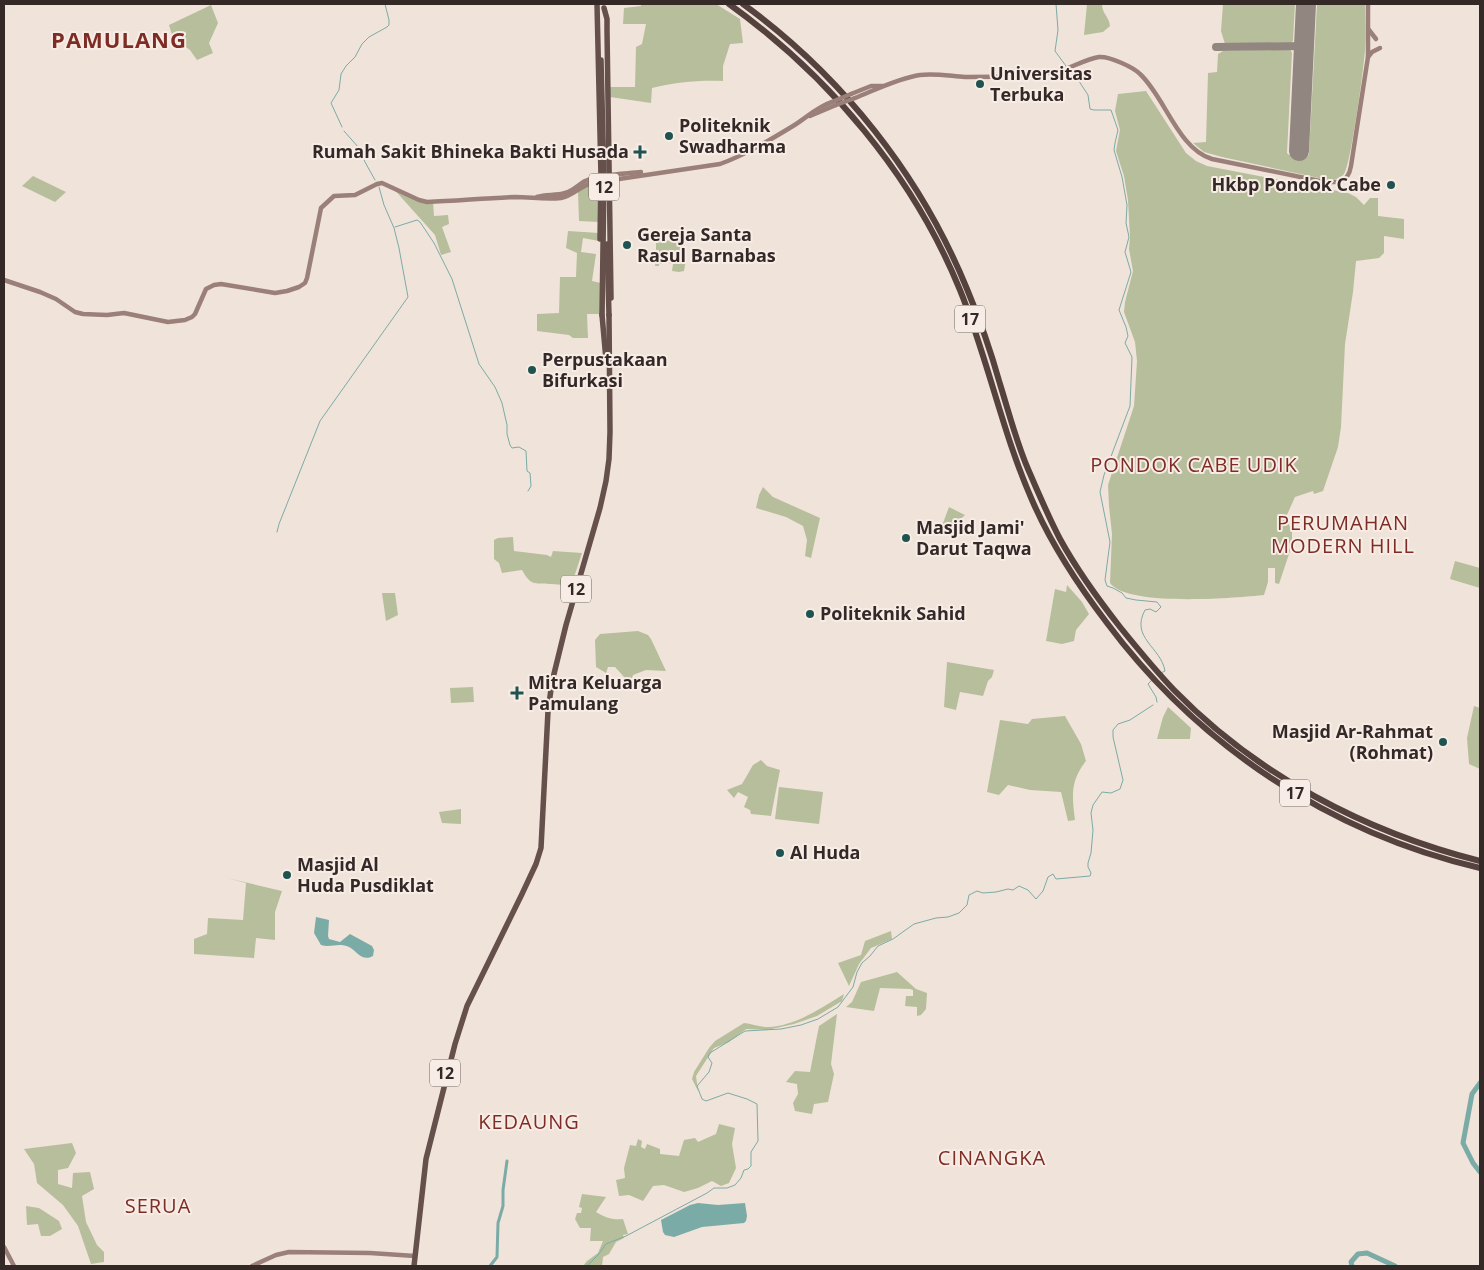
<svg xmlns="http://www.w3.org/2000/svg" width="1484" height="1270" font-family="'Open Sans',sans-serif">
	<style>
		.green { fill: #b7be9b }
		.water { fill: #7baba6 }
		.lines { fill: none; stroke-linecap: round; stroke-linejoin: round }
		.stream { stroke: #7baba6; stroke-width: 1 }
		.canal { stroke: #7baba6; stroke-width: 3 }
		.river { stroke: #7baba6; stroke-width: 5 }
		.taxiway { stroke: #928680; stroke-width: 8 }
		.runway { stroke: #928680; stroke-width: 20 }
		.secondary { stroke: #9b8079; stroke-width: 4.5 }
		.trunk { stroke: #65504c; stroke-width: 5.5 }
		.motorway { stroke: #55423f; stroke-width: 6 }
		.secondary-bridge { stroke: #9b8079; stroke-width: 4.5 }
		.trunk-bridge { stroke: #65504c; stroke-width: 5.5 }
		.poi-dot { fill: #1f534f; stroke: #f8ede6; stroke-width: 2 }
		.labels { text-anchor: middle; stroke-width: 4; stroke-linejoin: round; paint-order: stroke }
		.shield { fill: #f8ede6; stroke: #6f6460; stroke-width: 1 }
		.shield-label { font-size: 16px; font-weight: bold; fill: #342927 }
		.poi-label { font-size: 18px; font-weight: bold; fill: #342927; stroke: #f8ede6; text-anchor: start }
		.quarter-label { font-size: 20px; letter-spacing: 1px; fill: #7e2d25; stroke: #f8ede6 }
		.district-label { font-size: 22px; font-weight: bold; letter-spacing: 1px; fill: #7e2d25; stroke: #f8ede6 }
	</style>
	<rect width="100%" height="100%" fill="#f0e3da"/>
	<g class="green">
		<path d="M641,4H716L740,19L743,43L730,44L723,66V81C699,80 676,82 652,88L651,103L610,97L609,87H635L636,47L642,44L646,24H623L624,8L641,6Z"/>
		<path d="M1087,4H1102C1102,14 1109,16 1110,26L1103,32L1084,35Z"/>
		<path d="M1223,4H1295L1293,41L1290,44H1225L1221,31Z"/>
		<path d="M1317,4H1365C1365,19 1366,34 1365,50C1364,66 1351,165 1344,174C1337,182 1328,180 1319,178L1222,157L1204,152L1193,143L1206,142L1208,73L1217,72L1218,54L1223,51L1290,49L1292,53L1287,153L1289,155L1308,156L1309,154Z"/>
		<path d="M211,5L218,23L209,43L213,53L197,60L190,50L173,38L169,25Z"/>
		<path d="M1146,91L1186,153L1196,161L1207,166L1348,193L1356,197L1364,205L1370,198H1378V216L1404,219V239L1384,236V253L1379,258L1356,261L1353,292L1345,344L1341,427L1338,447L1323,491L1314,494L1313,491L1295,497L1286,517L1292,532V545L1279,584L1275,583V568H1268V582L1264,595C1235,598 1127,607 1110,583L1112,534L1109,506L1108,485L1134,406L1137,361L1135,342L1124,312L1125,302L1133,271L1129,249L1130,237L1128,200L1124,176L1116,151L1120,130L1115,111L1118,94Z"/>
		<path d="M33,176L66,192L55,202L22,186Z"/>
		<path d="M593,185L600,190L599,222L579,221L578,192L581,189Z"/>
		<path d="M392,187L421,201H433L434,216L448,215L449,224L442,227L451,252L441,255L435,235Z"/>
		<path d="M568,231L599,233V241L583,238L581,252L596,254L592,281L605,284V314H587L588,338H573L569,335L537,331V314L559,313L560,277H576L577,253L566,248Z"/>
		<path d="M683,240C687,248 686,262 684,271L679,272L672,271L673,264L669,263L668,259H662V264H659V266H655L656,258L659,257V250H656V241Z"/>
		<path d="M763,487L773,497L820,518L811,558L805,556L807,540L803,526L786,517L756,508L759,495Z"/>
		<path d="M949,507L965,515L952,527L944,525L943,523Z"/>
		<path d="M513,537L514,551L547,555L551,557L553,551L582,553L571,586C564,585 557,584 550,584C534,583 531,586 522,570L502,573L499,563L494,559V540L498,538Z"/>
		<path d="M1455,561L1480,568V588L1450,579Z"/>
		<path d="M1067,585L1082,602L1089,614L1076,630L1074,641L1062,644L1046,641L1055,589L1066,592Z"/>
		<path d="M382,593H395L398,615L386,621Z"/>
		<path d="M638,631L648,635L651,639L666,671L646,670L633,675L632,678H625L615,667H608L606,673L596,667L595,640L600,634Z"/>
		<path d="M947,662L994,670L992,677L988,681L983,696L960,692L956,710L944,707Z"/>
		<path d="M473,687L474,702L451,703L450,688Z"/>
		<path d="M1474,706L1480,708V769L1469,764L1467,738Z"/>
		<path d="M1168,707L1191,728L1190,739H1157L1163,717Z"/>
		<path d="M1065,716L1081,744L1086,761C1070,781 1072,796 1075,820L1068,821L1061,792L1030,790L1008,785L999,795L987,792L1000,720L1028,724L1032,719Z"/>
		<path d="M761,760L767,766L780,770L771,816L751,814L750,810L744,807L748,797L738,792L734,798L727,790L742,784L753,765Z"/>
		<path d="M779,787L823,792L819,824L775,819Z"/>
		<path d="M461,809V824L442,823L439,812Z"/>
		<path d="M227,878L282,891L275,912V940L256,938L254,958L194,954V939L207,934L208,918L243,920L246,883Z"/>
		<path d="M891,931L892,939L871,948L859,964L849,986L838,963L861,955L865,941Z"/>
		<path d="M897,972L916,989L927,993L926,1009L921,1015L917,1016V1007L905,1006L906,996H913V990L910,989L880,988L874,1011L846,1007L852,1002L861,982Z"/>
		<path d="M844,994L842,1001L817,1016L794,1024L767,1030L746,1029L729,1042L714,1048L696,1076L698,1091L692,1079L694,1072L709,1048L715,1041L744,1023C752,1024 761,1027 768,1027C796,1026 821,1008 844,994Z"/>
		<path d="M837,1014L831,1064L834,1074L828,1102L814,1104L812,1114L795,1111L793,1103L798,1094L797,1084L786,1082L795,1071L810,1072L819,1026Z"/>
		<path d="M719,1124L735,1128L732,1144L736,1168L729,1183L721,1186L712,1181L698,1188L684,1192L664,1185L653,1186L643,1201L629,1195L619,1196L616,1180L625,1178L624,1168L630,1145L636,1146L638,1139L642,1141L641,1147L645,1149L647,1144L660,1149V1154L679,1156L684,1140L695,1138L698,1142L716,1134Z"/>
		<path d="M72,1143L76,1153L68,1168L58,1170V1184L72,1188L73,1173L90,1172L94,1189L82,1196L86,1222L97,1245L104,1252V1262L91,1264L78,1226L63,1205L37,1183L34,1164L24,1149Z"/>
		<path d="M582,1194L606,1197L596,1212C606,1218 612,1220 623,1219L628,1234L623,1235L624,1238L616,1242L609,1254L603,1257L602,1266H583L587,1261L598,1253L603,1241H590L591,1228H580L575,1219L577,1213H581L582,1208L579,1207Z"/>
		<path d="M26,1206L39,1208L59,1221L62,1229L50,1236H41L38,1224L27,1225Z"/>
	</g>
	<g class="water">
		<path d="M316,917L329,920L328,936L329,939L340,942L350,934L372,946L374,950L373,956C362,962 358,952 349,947C339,942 331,948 321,945L314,933Z"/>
		<path d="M698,1203L718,1205L745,1203L747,1216L746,1221L744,1223L702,1227L674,1237L665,1235L663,1232L661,1220L690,1205Z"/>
	</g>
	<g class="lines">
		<g class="stream">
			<path d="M1056,4L1058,30L1055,51L1066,66"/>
			<path d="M1071,69L1088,95L1090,109L1094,110H1111L1118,130L1115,143L1114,150L1122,177L1127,205L1126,223L1129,237L1125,252L1131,272L1119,310L1126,327L1128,336L1125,343L1132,357L1130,406L1104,475L1100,492L1110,542L1105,580L1107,586L1113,588L1122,593L1126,598L1136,600L1157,602L1161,607L1156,612L1150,609L1145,610C1130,638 1161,647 1165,671L1161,673"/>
			<path d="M342,127L331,103L339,90L341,74L346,66L355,57L362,44L369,37L387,27L389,25V20L385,4"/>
			<path d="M344,131L359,148L365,162L375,180"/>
			<path d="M395,227L417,220L420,222L434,243L452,279L479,364L495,387L502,403L507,425V434L510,445L512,448L519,447L526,451L527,471L530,473L531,486L528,491"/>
			<path d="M277,532L279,524L320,421L408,297L399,248L394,228L384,205L379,187"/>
			<path d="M1152,680L1148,684L1156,697L1157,702"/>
			<path d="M587,1266L598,1255L606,1244L626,1236L707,1193L714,1188H727L735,1185L741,1178L744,1170L748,1169L751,1166V1152L758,1141L757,1104L747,1099L728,1093L706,1101L702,1099L697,1086L709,1072L712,1063L708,1057L710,1053L745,1031L781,1029L801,1025L818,1019L838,1007L853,987L857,972L862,963L870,956L878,946L893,939L914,924L936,918L948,917L959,913L967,905L969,895L977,891L983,893L996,892L1008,889L1013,890L1019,886L1028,890L1036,899L1043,891L1048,877L1053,874L1056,879L1090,876L1091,873L1088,867V863L1091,853L1093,830L1091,813L1093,805L1102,792L1111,793L1120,789L1123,780L1113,737V730L1118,724L1130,720L1153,705"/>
		</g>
		<path class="canal" d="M490,1266L497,1257L498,1223L503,1206V1190L507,1161"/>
		<g class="river">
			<path d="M1480,1083L1472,1094L1463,1143L1473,1163L1480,1172"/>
			<path d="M1352,1266L1351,1262L1358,1254L1367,1253L1395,1266"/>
		</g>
		<path class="taxiway" d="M1216,47L1304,46"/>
		<path class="runway" d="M1299,151L1306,4"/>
		<g class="secondary">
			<path d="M1369,30L1376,39"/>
			<path d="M1368,57L1372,52L1380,48"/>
			<path d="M851,94L871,86H883"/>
			<path d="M855,98C875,90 899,78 920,75C934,73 950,76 965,77C986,77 1008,77 1029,75C1041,74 1052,73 1063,70C1074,66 1087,59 1099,57C1109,56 1133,67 1140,74C1165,97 1178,149 1212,159L1320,181C1335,183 1348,185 1351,166L1368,57V4"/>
			<path d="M810,116L836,105"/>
			<path d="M537,197C546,194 556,196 565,193C573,191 578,185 585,181C602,174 623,174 641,172"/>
			<path d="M4,280L40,292L56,299L75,312L83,314L107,315L124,313L168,322L185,320L192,317L195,314L206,289L214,285L221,284L275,293L287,291L299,287L305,283L307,278L321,208L334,196L355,195L377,184L382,183L419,200L427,202C456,201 485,198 515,197C531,197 545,200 561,198C573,196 580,186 592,183L720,164C745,155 770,140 793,126C806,118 817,107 832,102"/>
			<path d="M4,1247L14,1266"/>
			<path d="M252,1266L276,1255L289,1252L370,1253L415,1256"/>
		</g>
		<g class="trunk">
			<path d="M597,4L601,177L600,239"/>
			<path d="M604,8L607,19V31L611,298"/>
			<path d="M602,315L606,360"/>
			<path d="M414,1266L426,1159L455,1044L467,1006L522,894L536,864L541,848L548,711L552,682L566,625L600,508L606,481L609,459L610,432L609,315"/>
		</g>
		<g class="motorway">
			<path d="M729,4C829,76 913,175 960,290C988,359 1002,432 1032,500C1051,544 1078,585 1107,623C1199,746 1330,833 1480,868"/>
			<path d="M743,4C842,76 921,176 967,289C980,320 991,352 1000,384C1009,413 1016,441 1028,469C1038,492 1048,516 1060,539C1077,570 1098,599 1120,627C1137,648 1155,670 1174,690C1257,775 1365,832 1480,861"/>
		</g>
		<g class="secondary-bridge">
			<path d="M832,102L851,94"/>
			<path d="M836,105L855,98"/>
		</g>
		<g class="trunk-bridge">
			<path d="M601,60L604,179L602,315"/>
			<path d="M607,244L609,315"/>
		</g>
	</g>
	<g class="poi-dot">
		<circle cx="980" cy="84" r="5"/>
		<circle cx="669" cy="136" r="5"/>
		<path d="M637.5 144.5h5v5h5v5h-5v5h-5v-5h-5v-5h5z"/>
		<circle cx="1391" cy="185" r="5"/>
		<circle cx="627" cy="245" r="5"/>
		<circle cx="532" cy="370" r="5"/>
		<circle cx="906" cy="538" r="5"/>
		<circle cx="810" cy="614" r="5"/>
		<path d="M514.5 685.5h5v5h5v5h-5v5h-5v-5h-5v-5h5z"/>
		<circle cx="1443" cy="742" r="5"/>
		<circle cx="780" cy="853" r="5"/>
		<circle cx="287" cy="875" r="5"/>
	</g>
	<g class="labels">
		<g class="shield">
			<rect x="589" y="173.5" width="30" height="27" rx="4"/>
			<rect x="955" y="305.5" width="30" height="27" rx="4"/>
			<rect x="561" y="575.5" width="30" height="27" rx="4"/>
			<rect x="1280" y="779.5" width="30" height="27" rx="4"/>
			<rect x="430" y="1059.5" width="30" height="27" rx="4"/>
		</g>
		<g class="shield-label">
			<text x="604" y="193">12</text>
			<text x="970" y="325">17</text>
			<text x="576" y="595">12</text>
			<text x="1295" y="799">17</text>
			<text x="445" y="1079">12</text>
		</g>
		<g class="poi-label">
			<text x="990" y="80">Universitas<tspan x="990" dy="21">Terbuka</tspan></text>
			<text x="679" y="132">Politeknik<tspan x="679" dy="21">Swadharma</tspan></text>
			<text x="629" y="158" text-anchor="end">Rumah Sakit Bhineka Bakti Husada</text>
			<text x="1381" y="191" text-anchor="end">Hkbp Pondok Cabe</text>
			<text x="637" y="241">Gereja Santa<tspan x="637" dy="21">Rasul Barnabas</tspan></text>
			<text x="542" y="366">Perpustakaan<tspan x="542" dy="21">Bifurkasi</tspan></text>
			<text x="916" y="534">Masjid Jami'<tspan x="916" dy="21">Darut Taqwa</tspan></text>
			<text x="820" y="620">Politeknik Sahid</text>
			<text x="528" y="689">Mitra Keluarga<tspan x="528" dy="21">Pamulang</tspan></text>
			<text x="1433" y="738" text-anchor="end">Masjid Ar-Rahmat<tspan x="1433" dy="21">(Rohmat)</tspan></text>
			<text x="790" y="859">Al Huda</text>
			<text x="297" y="871">Masjid Al<tspan x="297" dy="21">Huda Pusdiklat</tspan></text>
		</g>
		<g class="quarter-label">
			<text x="1194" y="472">PONDOK CABE UDIK</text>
			<text x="1343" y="530">PERUMAHAN<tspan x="1343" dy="23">MODERN HILL</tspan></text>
			<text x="529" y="1129">KEDAUNG</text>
			<text x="992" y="1165">CINANGKA</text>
			<text x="158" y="1213">SERUA</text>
		</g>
		<g class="district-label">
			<text x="119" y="48">PAMULANG</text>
		</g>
	</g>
	<rect width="1484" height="1270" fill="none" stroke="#342927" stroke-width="10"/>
</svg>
